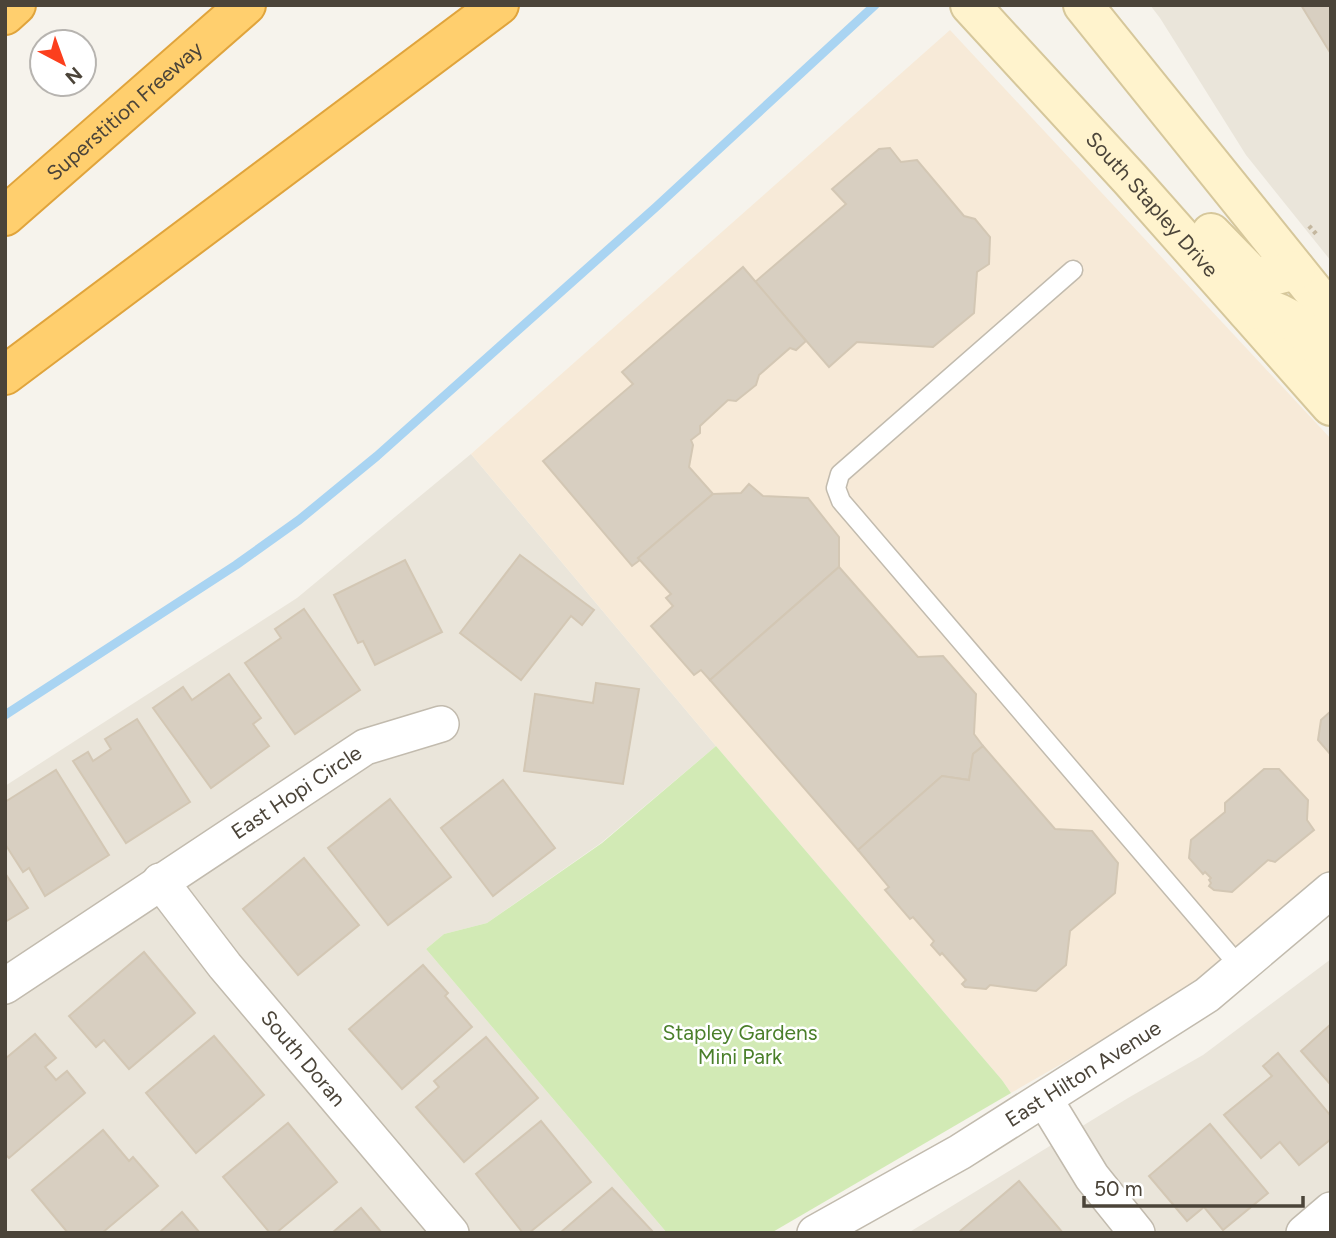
<svg xmlns="http://www.w3.org/2000/svg" width="1336" height="1238" font-family="Figtree,sans-serif">
	<style>
		.residential { fill: #eae5da }
		.commercial { fill: #f7ead8 }
		.green { fill: #d2eab5 }
		.lines { fill: none; stroke-linecap: round; stroke-linejoin: round }
		.stream { stroke: #a9d4f2; stroke-width: 9 }
		.building { fill: #d8cfc1; stroke: #d3c7b4; stroke-width: 2 }
		.service-casing { stroke: #c2bbae; stroke-width: 21 }
		.minor-casing { stroke: #c2bbae; stroke-width: 38 }
		.secondary-casing { stroke: #d6c79b; stroke-width: 42 }
		.motorway-casing { stroke: #e0a43c; stroke-width: 42 }
		.path { stroke: #c4b79f; stroke-width: 4.5; stroke-dasharray: 3.5 3.5; stroke-linecap: butt }
		.service { stroke: #fff; stroke-width: 18 }
		.minor { stroke: #fff; stroke-width: 35 }
		.secondary { stroke: #fff3cd; stroke-width: 38 }
		.motorway { stroke: #ffcf6e; stroke-width: 38 }
		.labels { text-anchor: middle; stroke-width: 5; stroke-linejoin: round; paint-order: stroke }
		.street-label { font-size: 21px; fill: #4b4439; stroke: #fff }
		.park-label { font-size: 21px; fill: #4a7f2a; stroke: #fff }
	</style>
	<rect width="100%" height="100%" fill="#f6f3ec"/>
	<g class="residential">
		<path d="M1150,5H1331V261L1246,155L1160,18Z"/>
		<path d="M471,454L716,746L601,843L487,923L444,934L426,949L667,1233H5V786L297,598Z"/>
		<path d="M1331,959V1233H908L1128,1098L1203,1055Z"/>
	</g>
	<path class="commercial" d="M950,30L1331,439V873L1183,994L1011,1093L1002,1080L716,746L471,454Z"/>
	<path class="green" d="M716,746L1002,1080L1011,1093L771,1233H667L426,949L444,934L487,923L602,843Z"/>
	<g class="lines">
		<path class="stream" d="M5,715L236,565L299,520L377,456L656,207L875,5"/>
	</g>
	<g class="building">
		<path d="M1301,5H1331V54Z"/>
		<path d="M890,148L901,162L917,160L964,216L975,219L990,237L989,264L977,272L974,313L933,347L857,342L829,367L755,282L846,204L832,189L879,149Z"/>
		<path d="M743,267L806,341L796,350L790,348L759,375L756,385L736,401L728,400L700,426V433L691,440L693,445L689,467L713,494L638,558L640,560L632,566L543,461L633,384L622,372Z"/>
		<path d="M749,484L763,496L808,498L839,537V567L710,680L701,670L694,675L651,626L673,606L666,598L671,594L638,558L713,494L741,493Z"/>
		<path d="M520,555L594,610L582,625L571,616L521,680L460,633Z"/>
		<path d="M405,560L442,632L375,665L363,641L358,643L334,595Z"/>
		<path d="M839,567L918,657L943,656L976,694L974,734L983,746L973,754L969,780L942,776L858,850L710,680Z"/>
		<path d="M304,609L360,690L295,734L245,663L281,638L275,629Z"/>
		<path d="M229,674L261,718L253,724L269,746L211,788L153,708L183,687L192,700Z"/>
		<path d="M596,683L639,689L623,784L524,771L535,694L593,703Z"/>
		<path d="M1331,711V755L1318,740L1321,720Z"/>
		<path d="M137,719L190,802L126,843L73,761L88,752L93,761L111,749L105,739Z"/>
		<path d="M983,746L1055,829L1092,831L1118,863L1115,893L1070,931L1066,965L1036,991L990,985L986,989L965,987L962,984L966,980L942,953L940,955L931,945L934,941L913,917L910,919L885,890L889,887L858,850L942,776L969,780L973,754Z"/>
		<path d="M1264,769H1279L1308,800L1307,820L1314,830L1275,862L1268,860L1232,892L1214,890L1209,886L1211,883L1209,880L1211,878L1205,872L1203,874L1189,858L1191,840L1225,812V803Z"/>
		<path d="M56,770L109,855L45,896L29,868L23,872L5,844V802Z"/>
		<path d="M503,780L555,848L493,896L441,828Z"/>
		<path d="M390,799L451,877L388,925L328,848Z"/>
		<path d="M304,858L359,925L298,975L243,909Z"/>
		<path d="M5,873L28,908L5,922Z"/>
		<path d="M144,952L195,1013L129,1069L104,1040L96,1047L69,1016Z"/>
		<path d="M423,965L448,993L445,996L472,1027L402,1089L349,1029Z"/>
		<path d="M1331,1024V1085L1301,1051Z"/>
		<path d="M35,1034L56,1058L45,1067L56,1080L67,1071L85,1093L9,1158L5,1154V1059Z"/>
		<path d="M214,1036L264,1095L196,1153L146,1093Z"/>
		<path d="M486,1037L538,1098L464,1162L416,1107L439,1087L434,1081Z"/>
		<path d="M1278,1053L1331,1116V1139L1299,1165L1280,1142L1261,1158L1224,1115L1272,1076L1263,1066Z"/>
		<path d="M541,1121L591,1182L529,1233H523L476,1174Z"/>
		<path d="M288,1123L337,1182L276,1233H270L223,1177Z"/>
		<path d="M1210,1124L1268,1193L1223,1230L1204,1207L1187,1221L1149,1176Z"/>
		<path d="M103,1130L129,1161L133,1157L158,1186L102,1233H68L32,1190Z"/>
		<path d="M1019,1181L1063,1233H958Z"/>
		<path d="M612,1188L654,1233H560Z"/>
		<path d="M361,1208L382,1233H332Z"/>
		<path d="M182,1212L200,1233H159Z"/>
	</g>
	<g class="lines">
		<g class="service-casing">
			<path id="service" d="M1073,270L840,474L836,488L841,501L1240,967"/>
		</g>
		<g class="minor-casing">
			<g id="minor">
				<path id="s1" d="M160,881L225,966L451,1233"/>
				<path id="s2" d="M5,986L365,747L441,724"/>
				<path d="M1045,1100L1092,1177L1137,1233"/>
				<path id="s3" d="M815,1233L960,1152L1207,995L1331,890"/>
				<path d="M1304,1233L1331,1210"/>
			</g>
		</g>
		<g class="secondary-casing">
			<g id="secondary">
				<path id="s4" d="M970,5L1130,179L1331,406"/>
				<path d="M1083,5L1331,313"/>
				<path d="M1211,233L1253,276H1272L1296,270"/>
				<path d="M1247,311C1283,300 1311,337 1331,362"/>
			</g>
		</g>
		<g class="motorway-casing">
			<g id="motorway">
				<path d="M5,15L16,5"/>
				<path id="s5" d="M5,216L246,5"/>
				<path d="M5,375L499,5"/>
			</g>
		</g>
		<path class="path" d="M1309,226L1318,236"/>
		<use href="#service" class="service"/>
		<use href="#minor" class="minor"/>
		<use href="#secondary" class="secondary"/>
		<use href="#motorway" class="motorway"/>
	</g>
	<g class="labels">
		<g class="street-label">
			<text dy="7" stroke="none"><textPath href="#s5" startOffset="159">Superstition Freeway</textPath></text>
			<text dy="7" stroke="none"><textPath href="#s4" startOffset="270">South Stapley Drive</textPath></text>
			<text dy="7" stroke="none"><textPath href="#s2" startOffset="350">East Hopi Circle</textPath></text>
			<text dy="7" stroke="none"><textPath href="#s1" startOffset="228">South Doran</textPath></text>
			<text dy="7" stroke="none"><textPath href="#s3" startOffset="312">East Hilton Avenue</textPath></text>
		</g>
		<g class="park-label">
			<text x="740" y="1040">Stapley Gardens<tspan x="740" dy="24">Mini Park</tspan></text>
		</g>
	</g>
	<rect width="1336" height="1238" fill="none" stroke="#4b4439" stroke-width="14"/>
	<g transform="translate(63 63) rotate(139)"><circle r="33" fill="#ffffff" stroke="#b7b4b0" stroke-width="2"/>
	<path d="M0-5L12 26L0 18L-12 26Z" fill="#fc3f1d"/>
	<text y="-10" font-size="19" font-weight="bold" text-anchor="middle" fill="#4b4439">N</text>
	</g>
	<path d="M1084 1196v10h219v-10" fill="none" stroke="#4b4439" stroke-width="3.5"/>
	<text x="1094" y="1196" font-size="21" fill="#4b4439" stroke="#ffffff" stroke-width="5" paint-order="stroke">50 m</text>
</svg>
